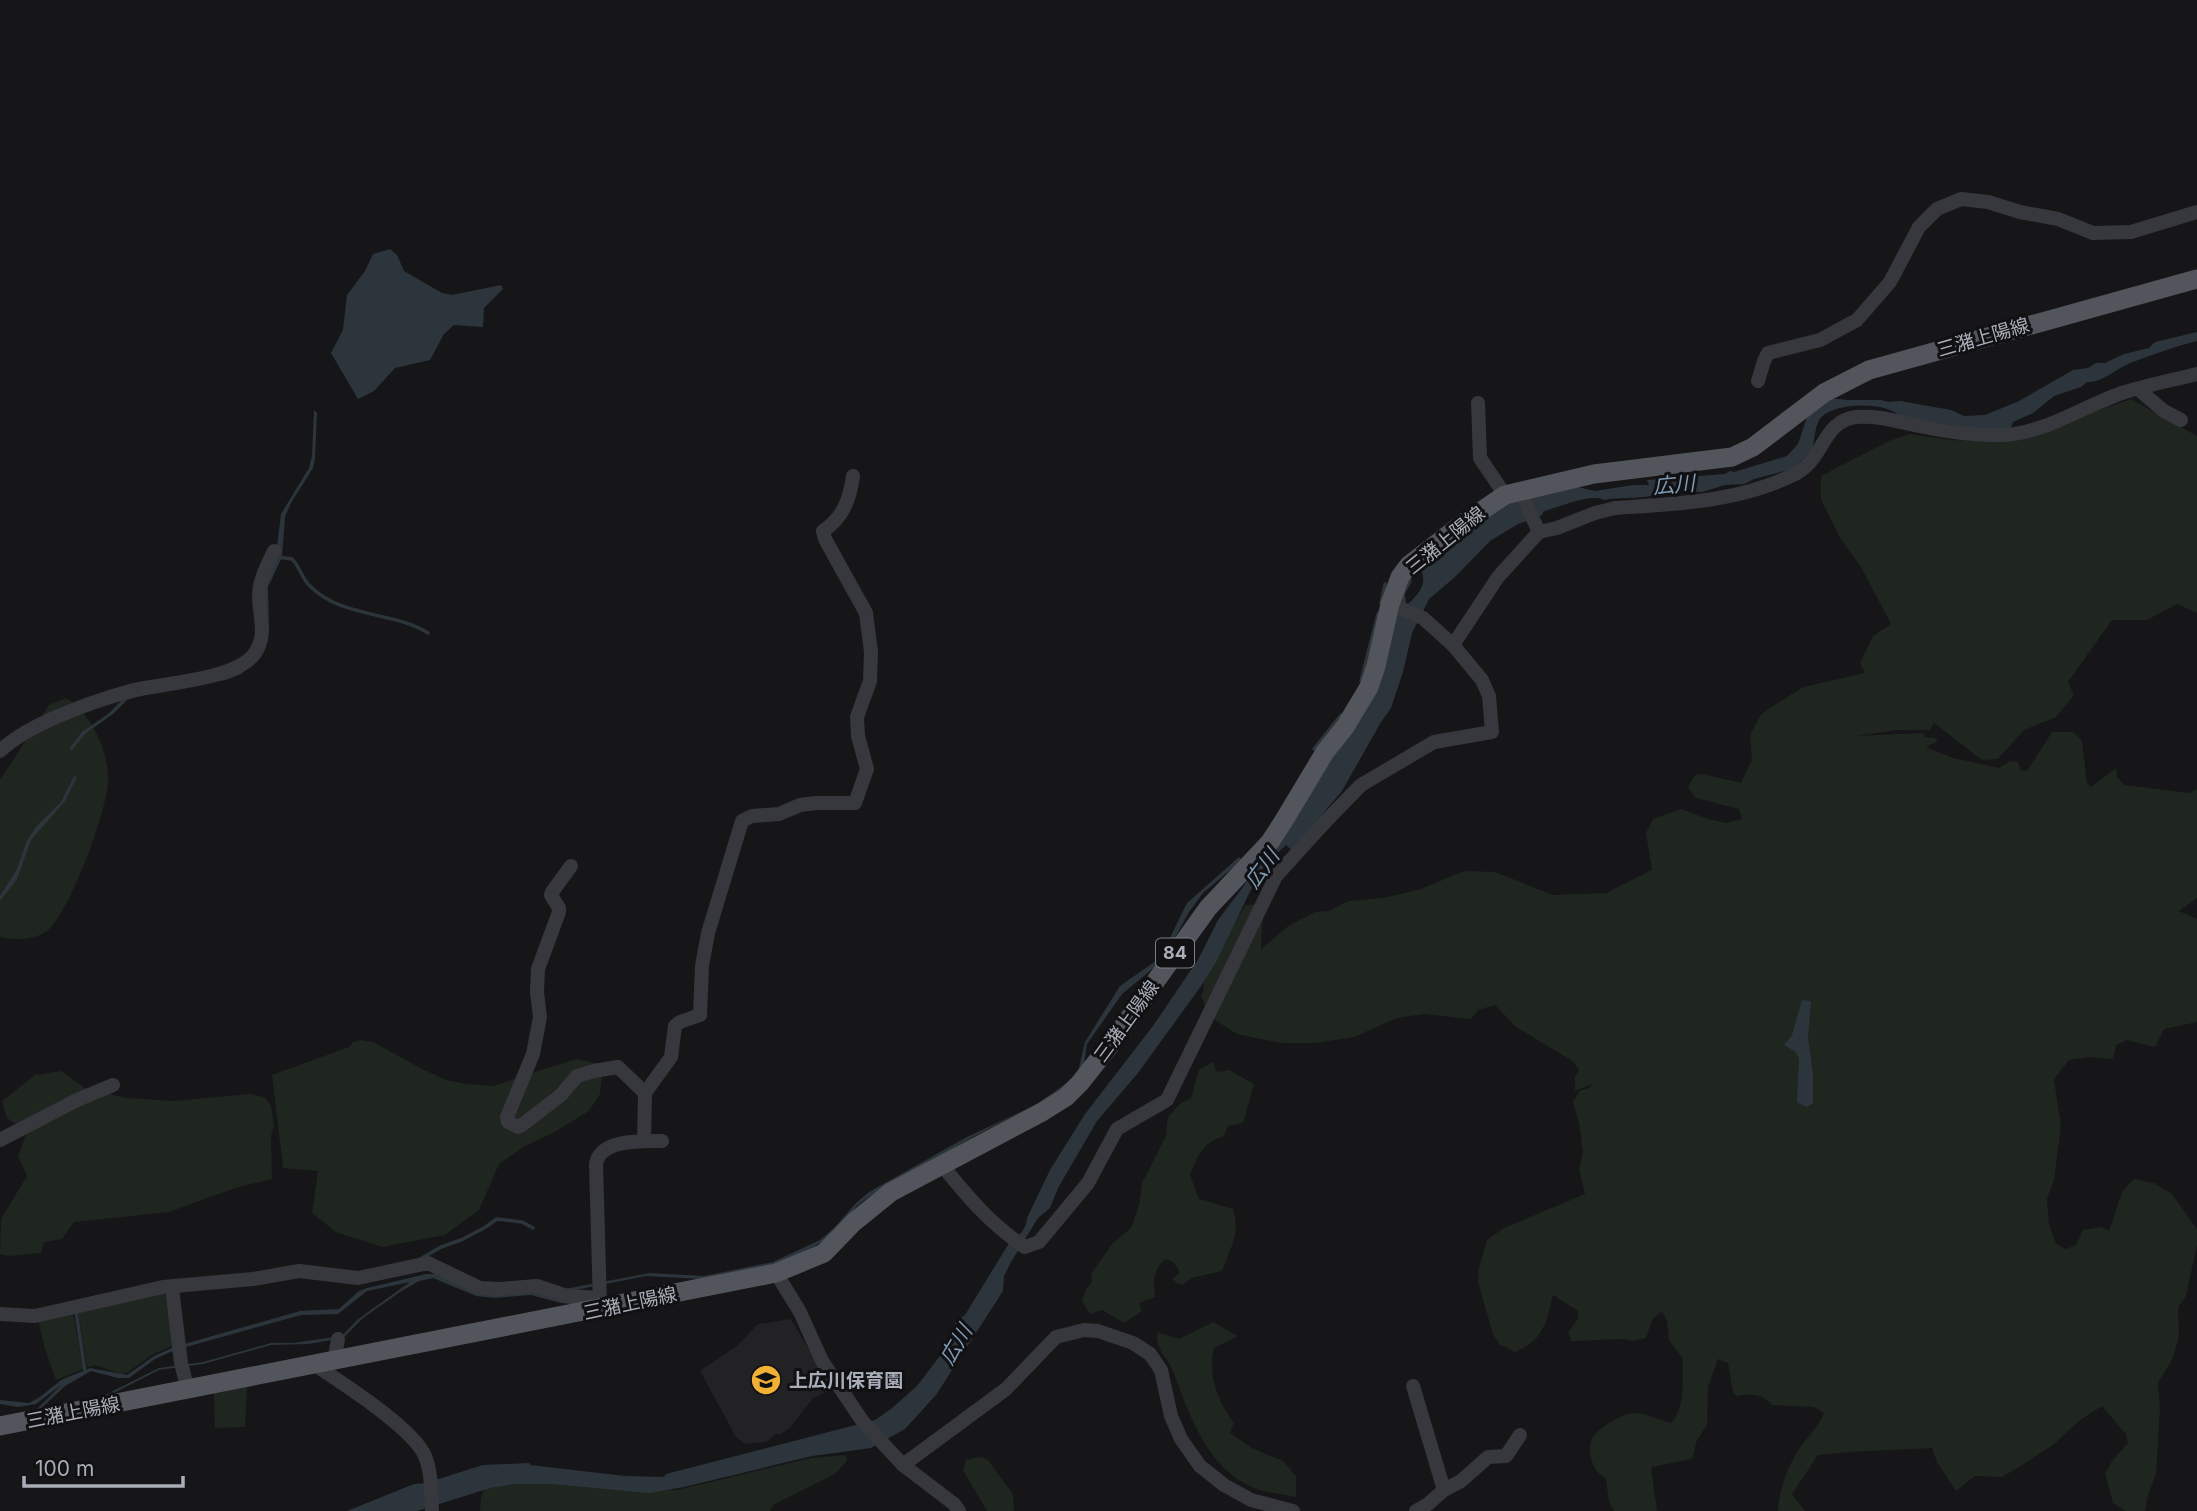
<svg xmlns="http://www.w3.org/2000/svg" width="2197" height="1511" font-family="Inter,'Noto Sans JP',sans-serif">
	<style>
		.built { fill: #222225 }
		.green { fill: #1e261f }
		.water { fill: #2c353c }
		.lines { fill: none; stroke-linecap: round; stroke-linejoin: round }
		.stream { stroke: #2c353c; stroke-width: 3.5 }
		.minor { stroke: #37383d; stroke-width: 14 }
		.major { stroke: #53555c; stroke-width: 19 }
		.labels { text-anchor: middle; stroke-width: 6; stroke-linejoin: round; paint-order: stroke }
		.shield { fill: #111113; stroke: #7b7e86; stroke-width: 2 }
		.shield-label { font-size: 18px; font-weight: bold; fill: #a8adb8 }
		.street-label { font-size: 19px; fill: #a8adb8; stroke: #111113 }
		.poi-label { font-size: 19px; font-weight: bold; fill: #a8adb8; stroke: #111113; text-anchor: start }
		.water-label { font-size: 21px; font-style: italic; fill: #7f9bb3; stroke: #111113 }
	</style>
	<rect width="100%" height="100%" fill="#161618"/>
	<path class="built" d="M791,1319L832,1389L813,1398L790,1428L781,1434H776L766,1442L745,1444L736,1437L700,1371L738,1345L758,1324Z"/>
	<g class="green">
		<path d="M2131,399L2197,436V613L2177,604L2147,620H2112L2068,682L2074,695L2056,717L2024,730L1998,759L1982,760L1934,723L1930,730H1896L1856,736L1924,733L1925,737L1935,738L1938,741L1926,747L1953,758L1999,768L2010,761L2018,762L2021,771H2027L2052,732H2073L2082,741L2087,783L2091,787L2116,768L2117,777L2124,785L2190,793L2197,789V898L2179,911L2197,919V1022L2164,1029L2155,1047L2127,1040L2116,1045L2113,1059L2091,1057L2069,1060L2054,1079L2061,1126L2054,1180L2047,1199L2049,1224L2056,1244L2066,1249L2076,1245L2083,1230L2101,1227L2109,1231L2122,1192L2134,1179L2154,1183L2172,1194L2197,1229V1245L2186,1296L2178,1307L2179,1336L2173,1358L2158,1383L2160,1408L2156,1474L2148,1495L2145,1511H2125L2113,1503L2105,1474L2112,1461L2128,1443L2126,1434L2102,1406L2080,1420L2053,1445L2019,1467L2002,1477L1975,1476L1956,1491L1937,1462L1932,1448L1848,1452L1818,1455L1792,1494L1805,1511H1778C1779,1489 1788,1465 1801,1446C1809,1435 1819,1426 1824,1413L1814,1407L1772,1405C1763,1394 1750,1393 1736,1396L1733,1392L1728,1363L1718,1359L1708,1387L1707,1425L1697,1440L1692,1459L1651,1467L1657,1511H1614L1609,1502L1606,1478C1592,1473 1586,1449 1593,1437C1600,1427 1623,1413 1635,1413C1644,1413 1660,1420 1671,1423C1686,1407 1682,1379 1683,1359L1669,1340L1667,1321L1662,1312L1653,1318L1646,1338L1633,1341L1624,1339L1571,1341L1568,1333L1578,1318V1311L1553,1295C1546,1323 1544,1340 1515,1352L1499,1344L1493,1334L1478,1282L1479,1268L1487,1240L1504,1228L1585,1194L1579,1169L1583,1153L1579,1123L1573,1102L1579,1091L1589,1088L1592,1084L1575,1091V1077L1579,1070L1574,1062L1516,1027L1495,1005L1478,1010L1471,1019L1424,1014L1397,1018L1354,1037L1315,1043H1281L1237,1034L1209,1016L1201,995L1204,991C1199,968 1233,924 1246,905L1263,904L1261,949L1287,927L1315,912L1329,911L1349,901L1383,898L1421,889L1464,871L1495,872L1553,895L1606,893L1652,870L1646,833L1653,819L1681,809L1708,819L1726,823L1742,819L1739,809L1696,798L1688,787L1695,775L1703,774L1741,783L1752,760L1750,735L1761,714L1803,687L1865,673L1860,663L1873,636L1891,624L1861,567L1840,538L1821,499V476L1889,441L1909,434L1950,440L1988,441L2090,413Z"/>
		<path d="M66,698C91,713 110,753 108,782C107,811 69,914 47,931C33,941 16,940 0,937V780L49,705Z"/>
		<path d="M360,1040L373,1042L420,1068L446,1080L466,1084L493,1086L576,1059L596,1063L602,1074L600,1094L589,1111L553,1133L525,1146L499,1164L479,1210L445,1235L382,1247L336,1232L312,1213L318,1171L283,1168L272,1075L349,1047L353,1042Z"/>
		<path d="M1213,1062L1217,1072L1229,1070L1254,1084L1243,1123L1228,1126L1224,1136C1201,1144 1199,1154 1190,1175L1199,1199L1233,1209C1241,1232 1230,1249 1222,1271L1191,1278L1183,1285L1177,1283L1173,1279L1180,1272L1173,1262L1165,1259C1153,1271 1153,1281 1155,1297L1139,1303L1142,1311L1124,1323L1102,1310L1090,1314L1082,1301L1086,1289L1092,1282L1091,1274L1112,1244L1131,1228L1139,1205L1142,1183L1166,1136L1168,1117L1181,1103L1191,1098L1199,1070Z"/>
		<path d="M61,1071L86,1089L127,1098L174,1101L251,1094L264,1097L271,1105L274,1126L271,1136L272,1179L238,1187L169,1212L74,1222L62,1239L44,1242L41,1253L9,1256L0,1254L1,1219L27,1176L18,1156L27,1132L7,1118L2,1101L35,1075Z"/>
		<path d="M163,1293L167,1297L172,1346L153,1354L127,1373L121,1374L95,1365L87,1367L78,1311Z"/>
		<path d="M73,1312L83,1369L56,1380L45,1349L38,1319Z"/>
		<path d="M1213,1322L1238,1336L1214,1348C1207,1375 1218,1401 1234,1423L1230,1433L1252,1448L1283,1461L1296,1476V1497C1283,1494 1267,1493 1254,1488C1207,1469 1189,1414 1173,1371C1166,1354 1157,1354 1157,1332L1179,1339Z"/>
		<path d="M247,1387L245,1427L215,1428L214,1393Z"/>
		<path d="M846,1455L847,1461L835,1474L773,1505L770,1511H480L481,1498L487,1483L598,1482L632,1489L677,1490L811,1458Z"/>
		<path d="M979,1457L987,1459L1013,1494L1014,1511H987L963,1470L966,1460Z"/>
	</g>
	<g class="water">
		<path d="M390,249L397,255L404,271L442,293L452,295L501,285L503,289L484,308L483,327L454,325L444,334L430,360L395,368L374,391L358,399L331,353L343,330L347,295L365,271L373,254Z"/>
		<path d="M2197,332V341C2174,347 2150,355 2128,364C2114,370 2102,383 2087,382L2081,387L2054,396L2033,413L2013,422L2010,430L1990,431L1901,417C1887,401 1833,402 1820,419C1815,426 1815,437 1813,446L1815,448L1792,469L1754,479L1744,484L1725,485L1702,492L1678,491L1672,494L1666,490C1647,501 1624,496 1604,500C1591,493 1560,507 1544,511L1541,516L1518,524L1490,541L1455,577L1429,599L1412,633L1403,672L1391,708L1381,722L1342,791L1292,850L1286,845L1265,865L1256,879L1216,962L1201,986L1138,1073L1097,1121L1058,1188L1050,1208L1038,1218L1011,1262L1004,1276L1003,1291L936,1395L905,1429L871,1448L812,1456L684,1487L649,1493L552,1484H515L490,1488L417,1511H347L414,1484L426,1483L483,1465L529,1463L530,1465L625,1476L664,1477L666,1474L875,1420L891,1409L917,1386L943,1352L956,1321L965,1315L1011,1240C1019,1238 1027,1227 1027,1218L1050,1170L1085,1114L1153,1026L1199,958L1218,920L1243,887L1341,740L1361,719L1376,686L1392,615L1410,579L1412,581L1405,594L1406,603L1408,604C1420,593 1429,582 1419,567H1413L1507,503L1578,487L1595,491L1633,485H1649L1647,480L1725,474L1730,471L1734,472L1787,456L1798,444L1809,411L1827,398L1848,400H1881L1888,402L1900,401L1951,410L1964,416L1985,415L2019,401L2073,370L2088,368L2096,363H2105L2124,354L2149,348L2155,342Z"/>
		<path d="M314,410L317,413L315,458L313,468L291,503L285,517L282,557L268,587L269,629L259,659L241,674L226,680L158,691L127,700L113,714L86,733L72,750L69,749L82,732L108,714L125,697L252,662L263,590L277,547L281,514L309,468L312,456Z"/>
		<path d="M74,776L77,777L65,801L31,840L17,879L0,901V896L16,871L27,841L36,827L61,802Z"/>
		<path d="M1239,857L1242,860L1203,893L1189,912L1162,961L1122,994L1087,1044L1083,1071L1066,1089L973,1137L870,1196L858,1205L825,1241L771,1267L701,1279L646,1276L570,1291L586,1306L561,1303L531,1295L494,1298L476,1296L433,1278L419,1281L400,1292L363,1318L343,1338L308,1344L271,1345L203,1364L159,1370L92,1404L91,1402L159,1368L203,1362L271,1343H293L342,1336L357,1320L410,1282L367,1291L338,1314L301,1315L175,1350L155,1359L129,1378H118L91,1371L65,1386L35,1414L36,1410L61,1385L36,1404L18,1407L0,1404V1400L29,1403L40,1397L61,1380L90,1368L127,1375L154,1356L174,1347L300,1311L339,1309L359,1291L367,1288L426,1274H435L478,1292L565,1289L650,1273L704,1276L773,1262L820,1240L834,1228L856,1203L869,1192L967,1137L1037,1104L1071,1080L1078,1072L1085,1042L1120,986L1160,958L1187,903Z"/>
		<path d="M1802,1000L1811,1001L1808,1038L1813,1074V1103L1807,1107L1798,1103L1797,1100L1799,1059L1796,1052L1784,1045L1792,1035Z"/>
	</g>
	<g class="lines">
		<g class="stream">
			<path d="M278,557L292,559C300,567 302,579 310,586C341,618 393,611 428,633"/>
			<path d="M1381,603L1385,584"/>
			<path d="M1361,681L1378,614"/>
			<path d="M1314,749L1341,715"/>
			<path d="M422,1258L441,1247L461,1240L484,1228L497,1219L522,1222L533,1228"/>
			<path d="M76,1311L85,1372"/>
		</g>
		<g class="minor">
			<path d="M1758,381L1764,361L1768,353L1820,340L1857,320L1890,282L1919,227L1937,209L1961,199L1988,202L2020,212L2058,219L2093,233L2131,232L2197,212"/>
			<path d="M2138,389L2164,411L2181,420"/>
			<path d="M1478,403L1480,458L1505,495"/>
			<path d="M1520,491L1539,532"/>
			<path d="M1453,645L1498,577L1539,532L1557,528L1595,513L1615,508C1676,504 1741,502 1797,473C1824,458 1823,421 1856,417C1877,415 1899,422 1919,426C1947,432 1976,436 2004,435C2046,433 2085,405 2125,392C2148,385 2173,380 2197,374"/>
			<path d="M0,751C28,724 91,702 130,691C162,683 237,680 255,653C270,631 255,609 260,586C262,574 269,562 274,551"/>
			<path d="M571,866L552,892L551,895L559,908V912L538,969L537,992L540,1017L533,1054L507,1117L508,1122L518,1127L522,1125L561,1095L577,1076L594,1071L618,1067L645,1093"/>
			<path d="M0,1140L77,1100L113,1085"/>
			<path d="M644,1141L645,1093L671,1057L675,1026L680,1022L700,1015L702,966L708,933L742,821L752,816L779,814L800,805L816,803H855L867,769L858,736L857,717L870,681L871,652L866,613L825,539L823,531C843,518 850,499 853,476"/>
			<path d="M941,1164C967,1196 991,1225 1025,1247L1039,1242L1088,1183L1117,1129L1167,1100L1276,876L1326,821L1361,785L1434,742L1492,732L1489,696L1482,680L1453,645L1423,618L1390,604"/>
			<path d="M776,1273L800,1312L822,1361L863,1422L903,1465L954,1504L959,1511"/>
			<path d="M172,1288L181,1363L188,1390"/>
			<path d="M600,1306L596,1164C600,1139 642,1141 662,1141"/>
			<path d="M0,1314L35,1316L163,1287L253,1279L299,1271L358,1278L428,1263L480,1288L500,1289L537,1286L567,1296L600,1298"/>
			<path d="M334,1362L338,1339"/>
			<path d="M315,1365C342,1383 413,1428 425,1456C432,1473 431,1493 432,1511"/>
			<path d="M1413,1386L1444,1490"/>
			<path d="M903,1465L1006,1389L1056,1337L1084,1330L1098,1331L1133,1343L1150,1354L1161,1370L1171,1416L1181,1439L1200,1466L1224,1485L1251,1500L1293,1511"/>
			<path d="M1416,1511L1428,1504L1444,1490L1461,1481L1488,1457L1506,1456L1520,1435"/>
		</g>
		<path class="major" d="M0,1426L776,1273L824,1253L854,1222L891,1192L1042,1112L1066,1097L1080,1083L1110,1045L1208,908L1270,842L1283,822L1325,752L1345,727L1369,687L1376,666L1390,604L1400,577L1409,565L1462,524L1505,495L1594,474L1732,457L1753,447L1824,393L1869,370L2197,279"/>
	</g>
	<defs>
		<g id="school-disc" transform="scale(1.575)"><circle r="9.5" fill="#f2b134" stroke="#111113"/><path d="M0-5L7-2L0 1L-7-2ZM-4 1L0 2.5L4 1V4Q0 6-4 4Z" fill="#111"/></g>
	</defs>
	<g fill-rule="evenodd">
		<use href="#school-disc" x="766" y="1380"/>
	</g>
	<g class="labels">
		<rect class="shield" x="1156" y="938.5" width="38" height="29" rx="5"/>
		<g class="shield-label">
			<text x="1175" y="959">84</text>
		</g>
		<g class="street-label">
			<text transform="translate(1983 337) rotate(-16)" y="7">三潴上陽線</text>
			<text transform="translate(1445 540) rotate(-39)" y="7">三潴上陽線</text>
			<text transform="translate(1126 1021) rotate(-54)" y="7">三潴上陽線</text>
			<text transform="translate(630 1303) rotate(-12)" y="7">三潴上陽線</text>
			<text transform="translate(73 1412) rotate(-11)" y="7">三潴上陽線</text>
		</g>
		<g class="poi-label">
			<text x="789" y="1387">上広川保育園</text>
		</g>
		<g class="water-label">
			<text transform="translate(1674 485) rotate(-5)" y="7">広川</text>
			<text transform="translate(1262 869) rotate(-54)" y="7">広川</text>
			<text transform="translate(956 1345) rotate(-59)" y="7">広川</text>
		</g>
	</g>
	<path d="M24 1476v10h159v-10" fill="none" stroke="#a8adb8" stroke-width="3.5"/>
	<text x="35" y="1476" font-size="21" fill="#a8adb8" stroke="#111113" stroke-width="5" paint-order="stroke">100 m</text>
</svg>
